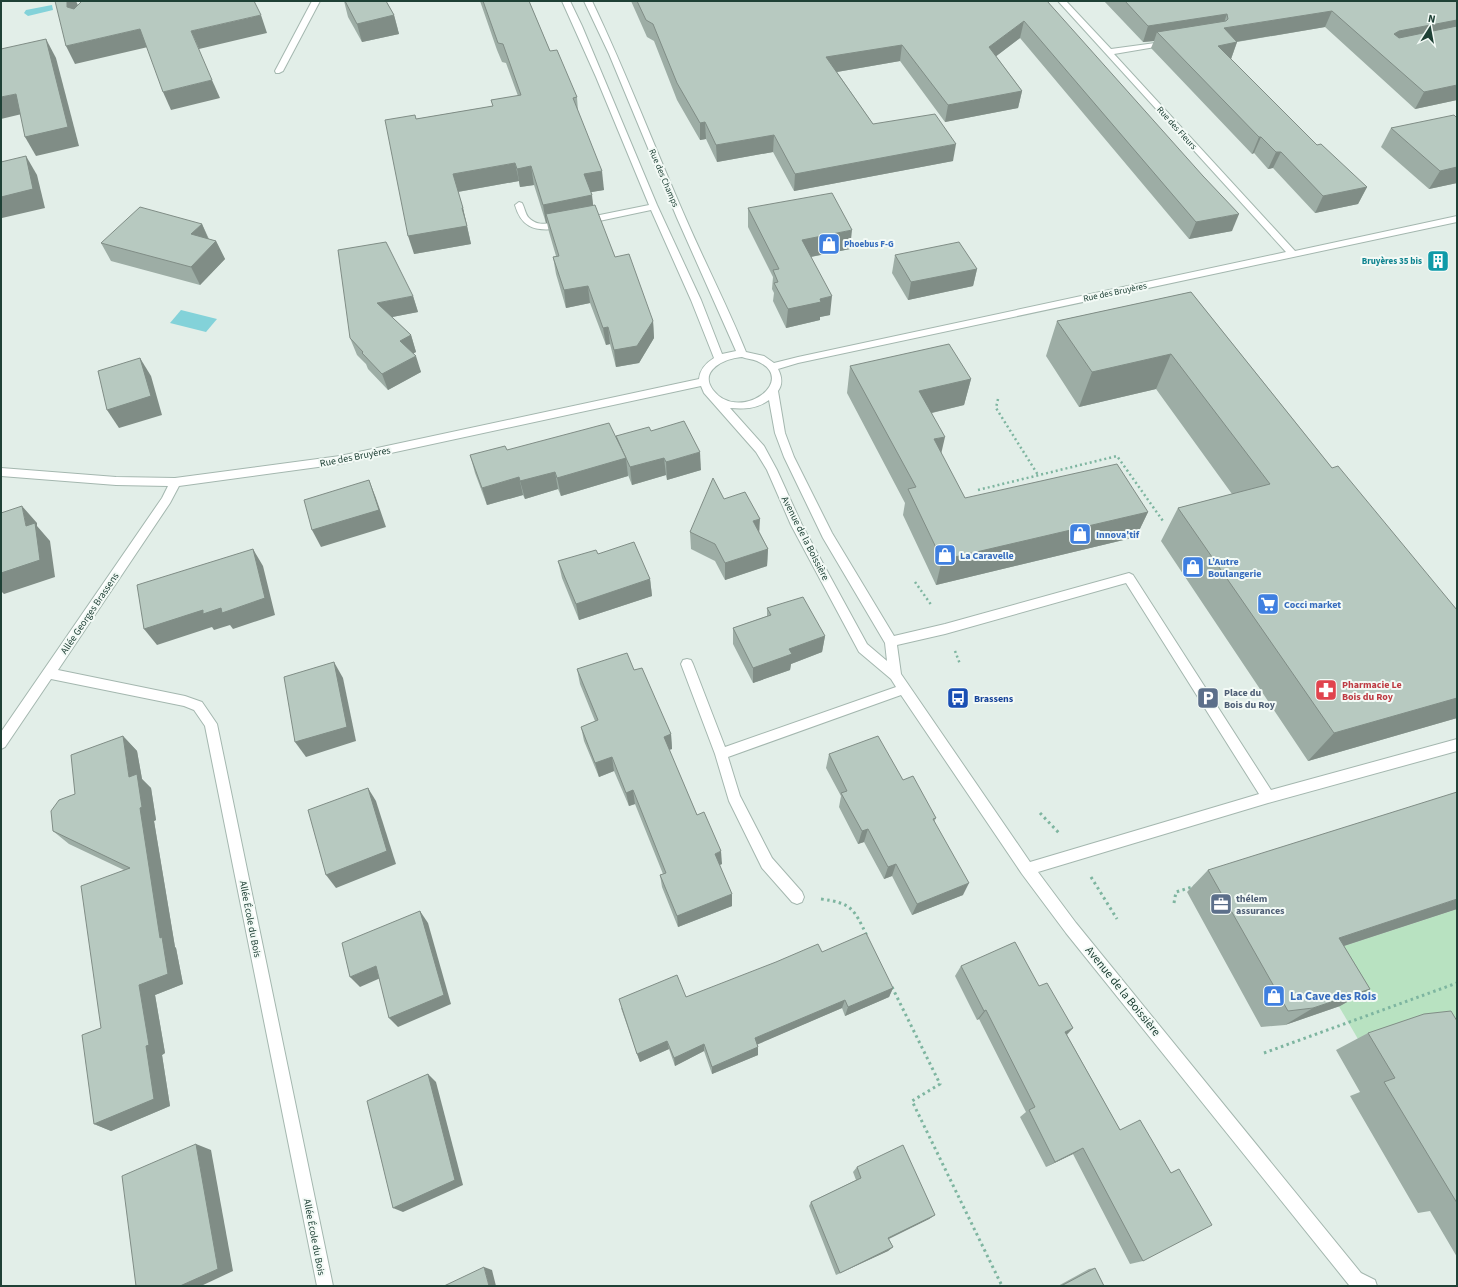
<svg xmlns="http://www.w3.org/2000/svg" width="1458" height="1287" font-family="'Source Sans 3',sans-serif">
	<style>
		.green { fill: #b8e2c1 }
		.water { fill: #83d2d9 }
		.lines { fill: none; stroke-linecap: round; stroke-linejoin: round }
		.minor-casing { stroke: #a4b7af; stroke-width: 2 }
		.path-far1 { stroke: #7eb5a0; stroke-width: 2.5; stroke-dasharray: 2 3; stroke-linecap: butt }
		.path { stroke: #7eb5a0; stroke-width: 3; stroke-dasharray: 2.5 3.5; stroke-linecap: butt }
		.minor { fill: #fff; fill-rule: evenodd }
		.wall { fill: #9dada5 }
		.shaded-wall { fill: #808d86 }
		.building { fill: #b7c9c0; stroke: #808d86 }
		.labels { text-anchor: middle; stroke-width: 4; stroke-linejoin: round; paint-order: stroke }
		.far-street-label { font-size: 9px; fill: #1f4136; stroke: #f3faf6 }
		.far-shop-label { font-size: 9px; font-weight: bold; fill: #366cbe; stroke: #f3faf6; text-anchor: start }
		.far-culture-label { font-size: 9px; font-weight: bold; fill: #0d838f; stroke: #f3faf6; text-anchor: end }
		.street-label { font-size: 10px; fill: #1f4136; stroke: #f3faf6 }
		.shop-label { font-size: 10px; font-weight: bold; fill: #366cbe; stroke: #f3faf6; text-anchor: start }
		.health-label { font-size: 10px; font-weight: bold; fill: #be3a42; stroke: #f3faf6; text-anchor: start }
		.service-label { font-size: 10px; font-weight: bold; fill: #4e5e75; stroke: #f3faf6; text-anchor: start }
		.transit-label { font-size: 10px; font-weight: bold; fill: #164399; stroke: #f3faf6; text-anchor: start }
		.near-street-label { font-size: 12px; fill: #1f4136; stroke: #f3faf6 }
		.near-shop-label { font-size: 12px; font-weight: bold; fill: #366cbe; stroke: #f3faf6; text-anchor: start }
	</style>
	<rect width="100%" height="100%" fill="#e2eee8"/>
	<path class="green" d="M1457,909V1097L1358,1039L1310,957Z"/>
	<g class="water">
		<path d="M52,5L53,10L28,16L24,13L26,10Z"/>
		<path d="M181,310L217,319L206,332L170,323Z"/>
	</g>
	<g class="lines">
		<g class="minor-casing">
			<g id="minor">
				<path d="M312,1H320L283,71L279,73H276L275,71Z"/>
				<path d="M562,1H570L582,26L657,205L701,300L722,354L736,351L677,218L609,54L584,1H592C626,72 654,146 686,219C705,263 728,307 746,352L764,356L774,363L798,357L1286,252L1058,1H1066L1111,49L1170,41V45H1167L1114,54L1295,251L1457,216V222L798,363L778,369C782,377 783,384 778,391L785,433L794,457L832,533L894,636L945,624L1129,573L1133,575L1271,790L1457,739V751L1268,803L1038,872L1076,923L1361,1273L1375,1280L1377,1286L1349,1285L1066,933L1022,874L901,695L728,757L740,796L772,858L802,892L804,897L802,902L797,904L792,902L762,868L729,801L715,754L681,664L683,660L687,659L691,660L693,664L725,747L896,687L891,679L859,652L791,525L767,470L756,452L704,393L701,386L340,464L179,486L170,503L58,670L185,696L202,702L217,724L333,1286H317L205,726L194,710L184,706L51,679L5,747L1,749V732L162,498L168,486L116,485L1,476V468L116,477L175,478L340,456L699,379C700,369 706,363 714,358L691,300L651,210L585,224L581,221L585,218L649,205L596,77ZM742,357C747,359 752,359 757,361C800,380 739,424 713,390C698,370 726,358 742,357ZM769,400L775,433L784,457L823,538L885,643L887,661L867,644L802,525L777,470L764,446L730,408C744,409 757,409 769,400ZM1126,583L1259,794L1030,862L901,674L897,645L945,634Z"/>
				<path d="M519,202L522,203C525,208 525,214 529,218C541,231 561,217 570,225C566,229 560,229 554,229C533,231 521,226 515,205Z"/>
			</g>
		</g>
		<g class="path-far1">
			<path d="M998,399L996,408L1038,475"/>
			<path d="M978,490L1117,456L1163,521"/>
			<path d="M915,582L932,606"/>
			<path d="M955,651L960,664"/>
		</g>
		<g class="path">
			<path d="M1040,813L1059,833"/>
			<path d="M1091,877L1117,919"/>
			<path d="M821,899C852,903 854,909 867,936"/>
			<path d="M1174,903L1176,892L1195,886"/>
			<path d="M892,987L940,1084L912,1101L1002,1286"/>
			<path d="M1264,1053L1457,983"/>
		</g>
		<use href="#minor" class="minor"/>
	</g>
	<g class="wall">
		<path d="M344,1H386L394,15L399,34L362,42L348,17Z"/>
		<path d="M480,1H529L550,51L577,97L578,111L604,190L591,192L593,205L615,257L653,321L654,338L639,363L616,367L610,344L606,345L590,303L566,308L556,274L553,257L556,256L549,232L547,223H546L534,185L520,187L519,181L458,192L463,208L471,244L414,254L416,119L493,106L491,100L518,96L506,63L502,62L497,50Z"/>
		<path d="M631,1H1047L1232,231L1189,239L1020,38L996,56L1022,91L1018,108L945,122L900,61L837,72L873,124L953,161L794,191L773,152L717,162L706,139L700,140L677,100L654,41L647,37Z"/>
		<path d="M1104,1H1457V100L1415,109L1325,27L1237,42L1231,59L1317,145L1367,187L1358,204L1315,213L1273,168L1268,169L1254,153L1252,154L1151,48L1154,41L1143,42Z"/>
		<path d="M1457,118V183L1429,189L1381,147L1391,128Z"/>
		<path d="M748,208L850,249L811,257L830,315L820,317V320L786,328L773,301L774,293L772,289L773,277L748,227Z"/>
		<path d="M202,224L209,239L216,241L225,259L200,285L111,261L101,243Z"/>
		<path d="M895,255L977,269L973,286L908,300L892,273Z"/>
		<path d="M1191,292L1332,468L1457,610V718L1308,761L1161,541L1178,508L1232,494L1156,389L1079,407L1046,356L1057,321Z"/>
		<path d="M413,296L418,312L392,317L411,335L416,352L413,353L421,372L388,390L368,369L366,364L357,355L350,338Z"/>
		<path d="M850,366L971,379L964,405L932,413L941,454L965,498L1148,512L1136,537L936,585L903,515L905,503L847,393Z"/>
		<path d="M651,431L701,470L667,480L666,475L632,485L628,475V476L561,496L558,489L525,499L523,495L487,505L475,473L470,455L507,450L616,438V436Z"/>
		<path d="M724,499L760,533L768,549L767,566L725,580L715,561L691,549L690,532Z"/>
		<path d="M598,554L650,579L652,596L579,620L562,578L558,561Z"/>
		<path d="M767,608L825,636L822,652L791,664L790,670L753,683L733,644V628L767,616Z"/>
		<path d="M577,669L634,670L671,734L672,749L669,750L697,815L722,864L719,865L732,906L678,927L662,887L660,875L663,874L635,804L629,806L614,771L599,777L584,741L581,727L595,721L580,684Z"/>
		<path d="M123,736L137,751L142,779L151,788L156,820L154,821L175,947L176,948L183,984L155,995L165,1053L162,1055L170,1106L111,1131L94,1124L101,1028L124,870L69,844L53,831L75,794Z"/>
		<path d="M829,754L903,780L936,818L934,822L963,895L912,915L892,876L884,879L864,842L858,844L839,807L841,796L826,768Z"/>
		<path d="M1208,870L1457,909L1344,946L1370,989L1340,1006L1285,1025L1261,1027L1187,892Z"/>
		<path d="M822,952L893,988L889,997L845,1016L842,1008L757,1044L758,1055L712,1074L704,1051L675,1066L669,1049L640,1062L621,1008L686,997Z"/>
		<path d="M961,966L1039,986L1073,1028L1067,1035L1120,1130L1171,1173L1179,1169L1143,1261L1130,1264L1073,1154L1046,1167L1020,1117L1026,1112L979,1019L977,1020L955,976Z"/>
		<path d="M1457,1021V1257L1430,1211L1418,1213L1350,1096L1360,1092L1336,1050L1368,1033Z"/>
		<path d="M857,1167L935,1215L929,1219L889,1239L893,1247L888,1251L836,1275L809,1206L811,1202L856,1180L853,1172Z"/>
		<path d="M1095,1268L1104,1286H1058L1089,1269Z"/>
	</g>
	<g class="shaded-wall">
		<path d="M68,1H76L82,14L67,7V2Z"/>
		<path d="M1332,11L1325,27L1217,45L1224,28Z"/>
		<path d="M1227,14L1221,31L1157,32L1154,41L1143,42L1148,26Z"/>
		<path d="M261,15L267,33L199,49L191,31Z"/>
		<path d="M394,15L399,34L362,42L357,24Z"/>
		<path d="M1457,20V34L1391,48L1394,34L1399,31Z"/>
		<path d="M1024,21L1020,38L986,64L989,47Z"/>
		<path d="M140,29L148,47L75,64L66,46Z"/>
		<path d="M46,39L56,58L79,146L36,156L25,137Z"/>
		<path d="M1237,42L1231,59L1218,46Z"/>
		<path d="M902,45L900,61L825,74L826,57Z"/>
		<path d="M212,80L220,98L171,110L163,92Z"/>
		<path d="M1457,85V100L1415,109L1424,92Z"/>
		<path d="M1022,91L1018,108L945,122L948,105Z"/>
		<path d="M16,94L26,113L1,119V97Z"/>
		<path d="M705,122L706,139L700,140V123Z"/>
		<path d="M774,135L773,152L717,162L716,145Z"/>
		<path d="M1259,137H1261L1254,153L1252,154Z"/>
		<path d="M956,144L953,161L794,191L795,174Z"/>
		<path d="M1276,152H1281L1273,168L1268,169Z"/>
		<path d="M26,156L37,175L45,208L2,218L1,217V197Z"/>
		<path d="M515,163L519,181L457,192L453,174Z"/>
		<path d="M531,166L534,185L520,187L517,169Z"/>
		<path d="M1457,167V183L1429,189L1440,171Z"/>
		<path d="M602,171L604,190L586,193L584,174Z"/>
		<path d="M1367,187L1358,204L1315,213L1323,196Z"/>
		<path d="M592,195L594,214H546L547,223H546L543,205Z"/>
		<path d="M462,208H463L471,244L414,254L408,236Z"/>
		<path d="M1239,214L1232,231L1189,239L1196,222Z"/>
		<path d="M202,224L210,243L191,234Z"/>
		<path d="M852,230L850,249L800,259L802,240Z"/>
		<path d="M216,241L225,259L200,285L191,267Z"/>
		<path d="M977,269L973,286L908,300L911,282Z"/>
		<path d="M588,286L590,303L566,308L564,290Z"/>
		<path d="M413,296L418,312L382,319L377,303Z"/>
		<path d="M832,296L830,315L820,317V320L786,328L788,309L820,299Z"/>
		<path d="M653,321L654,338L639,363L616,367L614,350Z"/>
		<path d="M608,327L610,344L606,345L603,328Z"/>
		<path d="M411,335L416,352L406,357L400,341Z"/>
		<path d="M1171,354L1156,389L1079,407L1092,372Z"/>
		<path d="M416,356L421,372L388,390L382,374Z"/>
		<path d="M140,358L151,376L162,415L119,428L107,410Z"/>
		<path d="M971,379L964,405L914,417L919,391Z"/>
		<path d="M945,437L939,463L934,439Z"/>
		<path d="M700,452L701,470L667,480L666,462Z"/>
		<path d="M626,458L628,476L561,496L557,478Z"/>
		<path d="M664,458L666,475L632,485L630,467Z"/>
		<path d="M555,472L558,489L525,499L520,481Z"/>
		<path d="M519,477L523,495L487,505L482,488Z"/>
		<path d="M369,480L376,498L386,527L321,547L312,530Z"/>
		<path d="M22,506L37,523V526L50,541L55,577L4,594L1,591V573L26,526Z"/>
		<path d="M1148,512L1136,537L936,585L942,560Z"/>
		<path d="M760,519L759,536L753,521Z"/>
		<path d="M253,549L263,566L275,615L233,629L230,625L214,630L212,627L157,645L144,629Z"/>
		<path d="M768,549L767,566L725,580V563Z"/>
		<path d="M650,579L652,596L579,620L576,604Z"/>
		<path d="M825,636L822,652L791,664L790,670L753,683V668L789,649Z"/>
		<path d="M334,662L343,678L356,741L306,757L295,742Z"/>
		<path d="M1457,698V718L1308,761L1334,733Z"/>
		<path d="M671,734L672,749L665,751L664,737Z"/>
		<path d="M123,736L137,751L142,779L151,788L156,820L154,821L175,947L176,948L183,984L155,995L165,1053L162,1055L170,1106L111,1131L94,1124L146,1046L139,985L160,938L129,777Z"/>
		<path d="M612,757L614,771L599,777L595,763Z"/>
		<path d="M368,788L376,801L396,864L336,888L326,875Z"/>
		<path d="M633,790L635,804L629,806L626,793Z"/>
		<path d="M868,829L864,842L858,844L862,831Z"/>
		<path d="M721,851L722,864L715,867V854Z"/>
		<path d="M896,864L892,876L884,879L888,867Z"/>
		<path d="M969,883L963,895L912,915L917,904Z"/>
		<path d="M732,894V906L678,927L677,916Z"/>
		<path d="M1457,899V909L1310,957L1339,938Z"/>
		<path d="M420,911L428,923L451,1004L398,1027L389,1018Z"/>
		<path d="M376,966L385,976L360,987L350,977Z"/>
		<path d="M893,988L889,997L845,1016L848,1007Z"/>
		<path d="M1370,989L1340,1006L1285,1025L1313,1008Z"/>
		<path d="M845,1000L842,1008L754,1046L755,1038Z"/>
		<path d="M986,1010L979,1019L977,1020L984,1011Z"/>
		<path d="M1073,1028L1064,1037L1065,1032Z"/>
		<path d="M667,1041L669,1049L640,1062L637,1054Z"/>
		<path d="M704,1044V1051L675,1066L674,1058Z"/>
		<path d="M758,1047V1055L712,1074V1067Z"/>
		<path d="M428,1074L436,1082L463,1185L403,1212L393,1208Z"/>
		<path d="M196,1144L211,1150L233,1271L201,1286H180Z"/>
		<path d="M1083,1148L1073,1154L1046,1167L1055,1162Z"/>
		<path d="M935,1215L929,1219L884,1241L888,1238Z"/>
		<path d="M893,1247L888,1251L836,1275L840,1273Z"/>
		<path d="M484,1267L492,1270L496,1286H489Z"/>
	</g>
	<g class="building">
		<path d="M55,1H68L67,2V7L74,9L82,1H254L261,15L191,31L212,80L163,92L140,29L66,46Z"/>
		<path d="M345,1H386L394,15L357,24Z"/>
		<path d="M483,1H529L550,51L557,50L577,97L573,98L602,171L584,174L592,195L543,205L531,166L517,169L515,163L453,174L463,208H462L467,226L408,236L385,120L415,115L416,119L493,106L491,100L521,95L503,44L498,43Z"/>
		<path d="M637,1H1047L1203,176L1239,214L1196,222L1024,21L989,47L1022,91L948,105L902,45L826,57L873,124L935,114L956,144L795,174L774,135L716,145L705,122L700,123L677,83L653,24L646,20Z"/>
		<path d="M1125,1H1457V20L1399,31L1394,34L1399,38L1457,26V85L1424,92L1332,11L1224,28L1237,42L1218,46L1317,145L1321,144L1367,187L1323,196L1281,152H1276L1261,137H1259L1157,32L1226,21L1228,19L1227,14L1148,26Z"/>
		<path d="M46,39L68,127L25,137L16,94L1,97V49Z"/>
		<path d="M1454,115L1457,118V167L1440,171L1391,128Z"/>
		<path d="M26,156L33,189L1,197V162Z"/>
		<path d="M832,193L852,230L802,240L832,296L820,299L821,302L788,309L774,283L778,282L773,270L779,269L748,208Z"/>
		<path d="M595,205L615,257L629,254L653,321L637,346L614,350L608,327L603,328L588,286L564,290L553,257L559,256L546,214Z"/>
		<path d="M140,207L202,224L191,234L216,241L191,267L101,243Z"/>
		<path d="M386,242L413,296L377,303L411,335L400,341L416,356L382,374L362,353L363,352L350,338L338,250Z"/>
		<path d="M959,242L977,269L911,282L895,255Z"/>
		<path d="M1191,292L1332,468L1338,466L1457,610V698L1334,733L1178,508L1270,484L1171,354L1092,372L1057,321Z"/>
		<path d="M949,344L971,379L919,391L945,437L934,439L965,498L1117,464L1148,512L942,560L908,489L916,487L850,366Z"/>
		<path d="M140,358L151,396L107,410L98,371Z"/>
		<path d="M684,421L700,452L666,462L664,458L630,467L616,436L649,427L651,431Z"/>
		<path d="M609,423L626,458L557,478L555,472L520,481L519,477L482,488L470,455L505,446L507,450Z"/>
		<path d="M713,478L724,499L745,492L760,519L753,521L768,549L725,563L715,544L690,532Z"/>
		<path d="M369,480L379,510L312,530L304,500Z"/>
		<path d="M22,506L26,526L35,523L40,560L1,573V513Z"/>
		<path d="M634,542L650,579L576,604L558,561L596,550L598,554Z"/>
		<path d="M253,549L265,598L222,613L221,608L203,614V610L144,629L137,585Z"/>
		<path d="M803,597L825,636L789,649L792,654L753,668L733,628L771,615L767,608Z"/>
		<path d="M627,653L634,670L642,668L656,700L671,734L664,737L697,815L704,812L721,851L715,854L732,894L677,916L660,875L666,873L633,790L626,793L612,757L595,763L581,727L598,720L577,669Z"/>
		<path d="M334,662L347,727L295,742L284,677Z"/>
		<path d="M123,736L129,777L137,774L142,807L140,808L160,938L162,937L168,974L139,985L149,1045L146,1046L154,1099L94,1124L82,1035L101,1028L81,886L130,868L53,831L51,811L59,800L75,794L71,755Z"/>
		<path d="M878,736L903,780L913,776L936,818L933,819L969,883L917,904L896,864L888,867L868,829L862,831L841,793L847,791L829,754Z"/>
		<path d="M368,788L387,851L326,875L308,810Z"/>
		<path d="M1457,792V899L1339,938L1370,989L1313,1008L1288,1011L1208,870Z"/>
		<path d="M420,911L444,995L389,1018L376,966L350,977L342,943Z"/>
		<path d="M866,933L893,988L848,1007L845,1000L755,1038L758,1047L712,1067L704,1044L674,1058L667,1041L637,1054L619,999L677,975L686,997L776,962L818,944L822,952Z"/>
		<path d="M1015,942L1039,986L1047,983L1073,1028L1065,1032L1120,1130L1140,1120L1171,1173L1179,1169L1212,1225L1143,1261L1083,1148L1055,1162L1029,1110L1035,1107L986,1010L984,1011L961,966Z"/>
		<path d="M1451,1011L1457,1021V1203L1384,1082L1395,1078L1368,1033L1424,1014Z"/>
		<path d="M428,1074L455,1180L393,1208L367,1101Z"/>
		<path d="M196,1144L218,1269L180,1286H136L122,1176Z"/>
		<path d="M903,1145L935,1215L888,1238L893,1247L840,1273L811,1202L861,1178L857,1167Z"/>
		<path d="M484,1267L489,1286H444Z"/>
		<path d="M1095,1268L1104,1286H1061Z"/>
	</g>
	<defs>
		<g id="shop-square" transform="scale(1.15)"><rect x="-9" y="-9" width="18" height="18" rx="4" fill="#3f7fe0" stroke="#f3faf6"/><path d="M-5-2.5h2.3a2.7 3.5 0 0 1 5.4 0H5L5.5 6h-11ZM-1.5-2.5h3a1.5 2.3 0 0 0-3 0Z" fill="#fff"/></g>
		<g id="building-square" transform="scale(1.15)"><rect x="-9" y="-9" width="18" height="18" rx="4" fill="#0f9aa8" stroke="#f3faf6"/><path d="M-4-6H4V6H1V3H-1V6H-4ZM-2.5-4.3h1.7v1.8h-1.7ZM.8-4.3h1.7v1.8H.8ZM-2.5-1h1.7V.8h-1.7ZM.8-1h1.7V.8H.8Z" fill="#fff"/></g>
		<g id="supermarket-square" transform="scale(1.15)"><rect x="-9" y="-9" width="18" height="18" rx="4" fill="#3f7fe0" stroke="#f3faf6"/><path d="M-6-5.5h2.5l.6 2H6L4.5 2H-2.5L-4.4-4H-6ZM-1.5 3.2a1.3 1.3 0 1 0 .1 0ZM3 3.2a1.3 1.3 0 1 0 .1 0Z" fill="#fff"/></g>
		<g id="pharmacy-square" transform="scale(1.15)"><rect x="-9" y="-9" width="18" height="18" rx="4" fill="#e0444e" stroke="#f3faf6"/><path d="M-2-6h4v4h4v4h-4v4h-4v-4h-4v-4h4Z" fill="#fff"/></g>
		<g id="bus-square" transform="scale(1.15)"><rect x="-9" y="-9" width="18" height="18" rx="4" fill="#1a4fb4" stroke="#f3faf6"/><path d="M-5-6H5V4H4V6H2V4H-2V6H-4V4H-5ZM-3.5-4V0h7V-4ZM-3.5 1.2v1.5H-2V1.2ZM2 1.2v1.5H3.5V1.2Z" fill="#fff"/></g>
		<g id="parking-square" transform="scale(1.15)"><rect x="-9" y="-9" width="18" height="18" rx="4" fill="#5c6f8a" stroke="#f3faf6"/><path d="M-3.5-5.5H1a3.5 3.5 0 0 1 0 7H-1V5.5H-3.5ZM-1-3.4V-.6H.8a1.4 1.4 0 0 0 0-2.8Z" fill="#fff"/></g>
		<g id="office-square" transform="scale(1.15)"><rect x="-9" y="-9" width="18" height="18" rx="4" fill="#5c6f8a" stroke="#f3faf6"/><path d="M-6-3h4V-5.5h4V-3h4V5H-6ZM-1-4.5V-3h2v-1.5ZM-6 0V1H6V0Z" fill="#fff"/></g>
	</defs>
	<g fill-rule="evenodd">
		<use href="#shop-square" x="829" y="244"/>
		<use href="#building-square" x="1438" y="261"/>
		<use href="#shop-square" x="1080" y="534"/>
		<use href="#shop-square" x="945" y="555"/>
		<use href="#shop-square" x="1193" y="567"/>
		<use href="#supermarket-square" x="1268" y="604"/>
		<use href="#pharmacy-square" x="1326" y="690"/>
		<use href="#bus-square" x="958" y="698"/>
		<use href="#parking-square" x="1208" y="698"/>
		<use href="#office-square" x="1221" y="904"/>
		<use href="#shop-square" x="1274" y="996"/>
	</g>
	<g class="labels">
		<g class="far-street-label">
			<text transform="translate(1177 128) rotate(48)" y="3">Rue des Fleurs</text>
			<text transform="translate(664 178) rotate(67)" y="3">Rue des Champs</text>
			<text transform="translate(1115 292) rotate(-12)" y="3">Rue des Bruyères</text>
		</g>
		<g class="far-shop-label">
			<text x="844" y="247">Phoebus F-G</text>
		</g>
		<g class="far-culture-label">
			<text x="1422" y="264">Bruyères 35 bis</text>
		</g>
		<g class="street-label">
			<text transform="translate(355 456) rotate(-11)" y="4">Rue des Bruyères</text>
			<text transform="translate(806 538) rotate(63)" y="4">Avenue de la Boissière</text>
			<text transform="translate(89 613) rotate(-56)" y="4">Allée Georges Brassens</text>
			<text transform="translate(251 919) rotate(79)" y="4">Allée École du Bois</text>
			<text transform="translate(315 1237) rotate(79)" y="4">Allée École du Bois</text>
		</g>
		<g class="shop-label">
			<text x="1096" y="538">Innova'tif</text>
			<text x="960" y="559">La Caravelle</text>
			<text x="1208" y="565">L’Autre<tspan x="1208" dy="12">Boulangerie</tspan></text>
			<text x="1284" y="608">Cocci market</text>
		</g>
		<g class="health-label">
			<text x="1342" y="688">Pharmacie Le<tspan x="1342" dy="12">Bois du Roy</tspan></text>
		</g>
		<g class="service-label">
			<text x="1224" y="696">Place du<tspan x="1224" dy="12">Bois du Roy</tspan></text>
			<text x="1236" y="902">thélem<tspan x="1236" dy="12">assurances</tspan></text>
		</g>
		<g class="transit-label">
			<text x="974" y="702">Brassens</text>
		</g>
		<g class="near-street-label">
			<text transform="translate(1123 991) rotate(51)" y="4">Avenue de la Boissière</text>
		</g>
		<g class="near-shop-label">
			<text x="1290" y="1000">La Cave des Rois</text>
		</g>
	</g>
	<rect width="1458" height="1287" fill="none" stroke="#1f4136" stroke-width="4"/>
	<g transform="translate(1430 28) rotate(11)" stroke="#f3faf6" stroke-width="3" paint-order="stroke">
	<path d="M0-3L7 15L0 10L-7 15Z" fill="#1f4136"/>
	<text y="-6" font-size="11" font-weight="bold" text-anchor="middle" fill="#1f4136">N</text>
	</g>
</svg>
